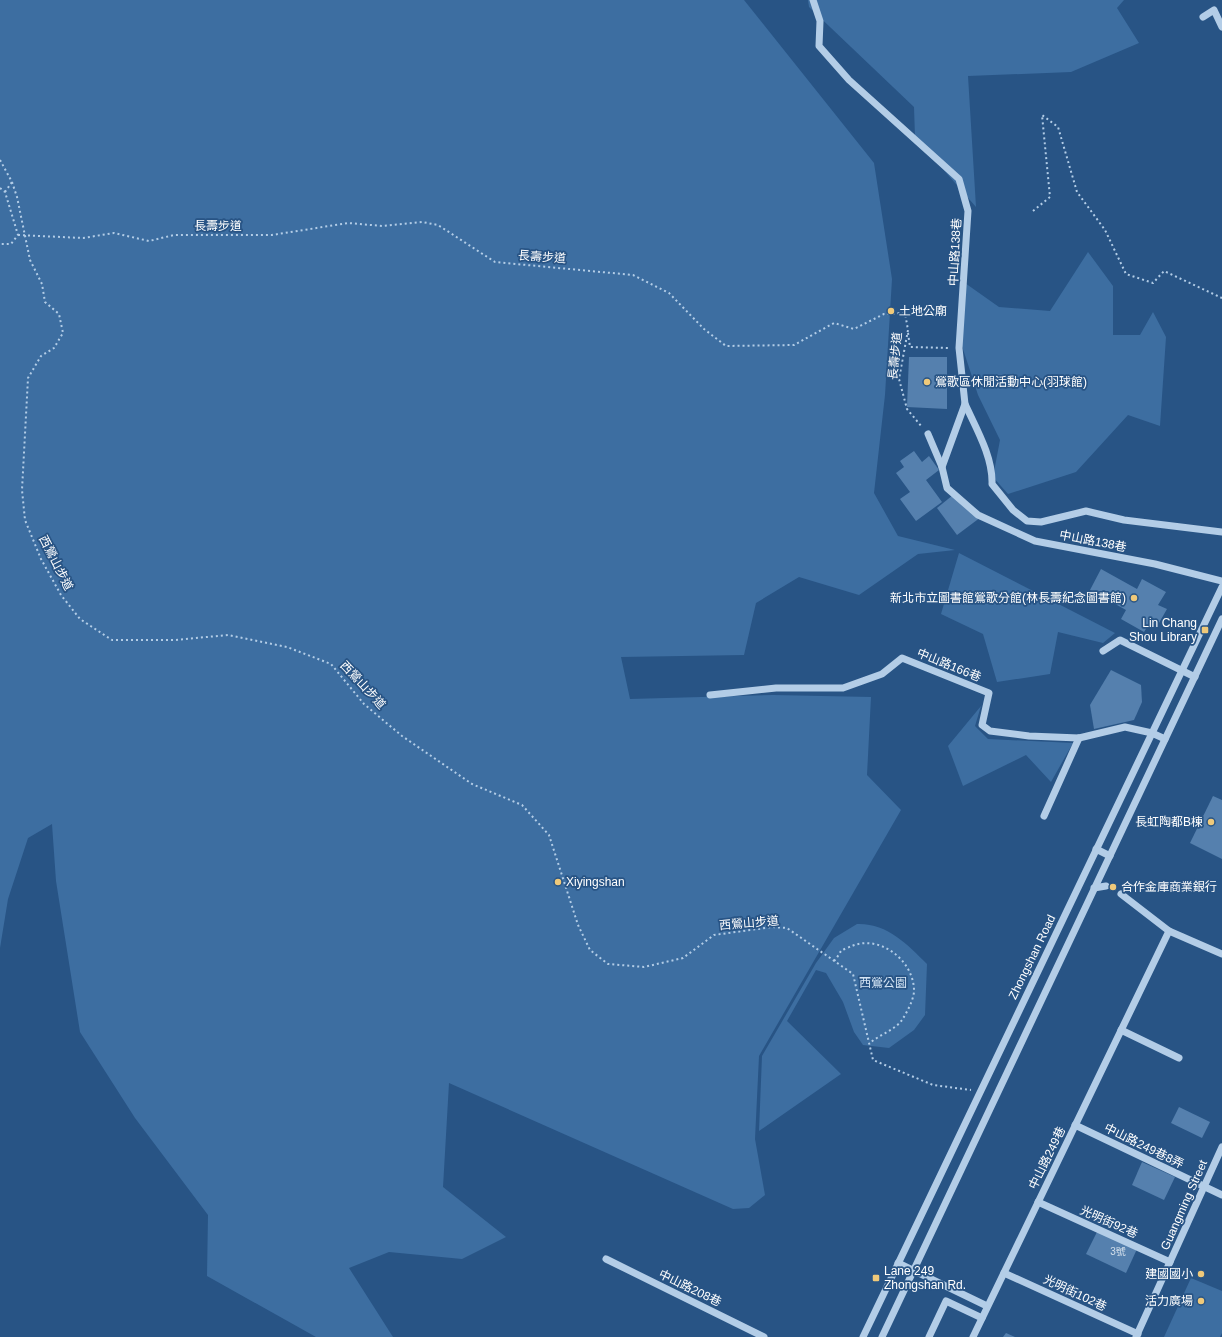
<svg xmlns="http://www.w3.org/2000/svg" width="1222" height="1337" font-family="Arial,'Noto Sans TC',sans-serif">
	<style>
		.green { fill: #3d6ea1 }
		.building { fill: #5580ae }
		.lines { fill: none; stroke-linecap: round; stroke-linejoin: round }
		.path { stroke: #b3cde7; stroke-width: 2; stroke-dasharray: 2 3; stroke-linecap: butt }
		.minor { stroke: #b3cde7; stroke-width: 7 }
		.poi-dot { fill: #efc97a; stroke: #285485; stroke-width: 1.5 }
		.labels { text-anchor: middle; stroke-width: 3.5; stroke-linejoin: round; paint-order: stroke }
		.number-label { font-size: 10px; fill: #d4dfeb }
		.street-label { font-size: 12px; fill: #fff; stroke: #285485 }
		.poi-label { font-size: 12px; fill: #fff; stroke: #285485; text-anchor: start }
		.park-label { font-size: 12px; fill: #d6e6f6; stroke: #285485 }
	</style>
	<rect width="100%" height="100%" fill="#285485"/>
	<g class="green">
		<path d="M0,0H744L874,163L892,279L885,395L874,493L898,536L955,550L918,554L859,595L799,577L756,603L744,655L621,657L630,699L773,695L871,697L867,775L901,810L759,1056L755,1139L765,1195L749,1208L733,1209L449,1083L443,1187L506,1237L462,1259L389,1252L349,1268L393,1337H316L207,1276L208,1215L135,1118L80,1032L56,881L52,824L28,838L8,899L0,948Z"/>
		<path d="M808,0H1124L1117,8L1139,43L1071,72L968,76L976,207L915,137L914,107L809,7Z"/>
		<path d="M1088,252L1113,286V335H1140L1153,312L1166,337L1160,426L1128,415L1076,472L1008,494L993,477L1000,440L978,395L961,343L965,283L999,307L1050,311Z"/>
		<path d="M959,553L1115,633L1103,643L1058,632L1050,674L997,682L983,634L941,614Z"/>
		<path d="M981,706L975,726L988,739L1073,743L1051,782L1026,755L963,786L948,746Z"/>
		<path d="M857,924C887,923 907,944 927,964L925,1015L914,1030L889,1048L863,1045L854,1032L843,1002L826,973L816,970L787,1021L841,1074L759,1131L762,1056L816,963L834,938Z"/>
		<path d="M1191,1278L1222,1291V1333L1220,1337H1164Z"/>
	</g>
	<g class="building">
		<path d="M909,357H947V409L907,407Z"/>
		<path d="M914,451L922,462L929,456L939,470L926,480L942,502L916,521L900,499L910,492L896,473L904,467L900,461Z"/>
		<path d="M953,495L981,517L957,535L937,508Z"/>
		<path d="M1101,569L1137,589L1142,579L1166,592L1158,605L1167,609L1159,623L1152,619L1144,632L1121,619L1126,610L1090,590Z"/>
		<path d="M1111,670L1141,685L1142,702L1134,720L1094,729L1090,705Z"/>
		<path d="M1213,796L1222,800V859L1190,843Z"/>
		<path d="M1179,1107L1210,1122L1202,1138L1171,1123Z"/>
		<path d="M1142,1162L1175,1177L1164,1200L1132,1185Z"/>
		<path d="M1098,1230L1137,1249L1126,1273L1086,1254Z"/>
		<path d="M1006,1333L1015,1337H1003Z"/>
	</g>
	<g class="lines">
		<g class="path">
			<path d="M0,160L12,182L17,197L30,260L42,284L45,302L59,314L63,333L54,348L41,356L28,378L22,490L25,520L41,559L61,595L80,619L112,640H175L228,635L287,647L331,664L364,704L402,736L472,784L522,805L549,835L578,925L590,950L608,964L644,967L683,958L714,935L772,927L787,928L853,974L873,1060L933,1085L971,1090"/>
			<path d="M0,188L5,192L18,235L11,244H0"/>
			<path d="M5,192L12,182"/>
			<path d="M1033,211L1050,197L1042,115L1058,127L1077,192L1105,230L1126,274L1153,283L1164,271L1222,298"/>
			<path d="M18,235L83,238L114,233L149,241L174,235H272L348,223L382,226L422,222L438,225L495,262L633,275L669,293L704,329L726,346L794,345L834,323L854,329L884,314L905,313L908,330L899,379L907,409L922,427"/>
			<path d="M908,333L910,347L950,348"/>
			<path d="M834,961C837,958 839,954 841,951C844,949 849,947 852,946C881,934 915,962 914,992C913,1001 907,1012 902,1020C895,1030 879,1035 870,1043"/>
		</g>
		<g class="minor">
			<path d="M813,0L820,21L819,46L849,80L959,179L968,211L959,348L965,404L942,467"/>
			<path d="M1203,17L1214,10L1222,27"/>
			<path d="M965,404C976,428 993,457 992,484L1013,510L1027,521L1041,522L1086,511L1124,520L1222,532"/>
			<path d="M928,434L942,467L947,488L978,515L1035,541L1155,564L1222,581"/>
			<path d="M1103,651L1120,640L1195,677"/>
			<path d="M710,695L776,688H843L882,674L902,658L989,693L982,725L990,731L1029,736L1079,738L1125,727L1152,733L1165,739"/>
			<path d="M1044,816L1079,738"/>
			<path d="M1096,849L1110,856"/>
			<path d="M1094,888L1106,886"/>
			<path d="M1121,894L1169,931L1222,954"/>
			<path d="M1121,1030L1179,1058"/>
			<path d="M1075,1125L1222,1195"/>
			<path d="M1038,1202L1170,1262"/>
			<path d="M606,1259L764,1337"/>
			<path d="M898,1263L987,1306"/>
			<path d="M1004,1273L1138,1334"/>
			<path d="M863,1337L1222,587"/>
			<path d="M882,1337L1222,619"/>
			<path d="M929,1337L946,1301L982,1318"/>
			<path d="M973,1337L1169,931"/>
			<path d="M1136,1337L1222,1147"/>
		</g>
	</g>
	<g class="poi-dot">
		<circle cx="891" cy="311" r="4"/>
		<circle cx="927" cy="382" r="4"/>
		<circle cx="1134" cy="598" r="4"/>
		<rect x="1201" y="626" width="8" height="8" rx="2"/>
		<circle cx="1211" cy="822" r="4"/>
		<circle cx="558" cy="882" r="4"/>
		<circle cx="1113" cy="887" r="4"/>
		<circle cx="1201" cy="1274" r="4"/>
		<rect x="872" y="1274" width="8" height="8" rx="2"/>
		<circle cx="1201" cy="1301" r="4"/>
	</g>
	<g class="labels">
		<g class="number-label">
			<text x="1118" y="1255">3號</text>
		</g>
		<g class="street-label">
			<text x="218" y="230">長壽步道</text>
			<text transform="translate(955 252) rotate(-87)" y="4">中山路138巷</text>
			<text transform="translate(542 257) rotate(4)" y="4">長壽步道</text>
			<text transform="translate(895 356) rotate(-84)" y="4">長壽步道</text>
			<text transform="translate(1093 541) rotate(11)" y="4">中山路138巷</text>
			<text transform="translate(56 563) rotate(63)" y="4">西鶯山步道</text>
			<text transform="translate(949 665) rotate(22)" y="4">中山路166巷</text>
			<text transform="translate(363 685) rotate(47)" y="4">西鶯山步道</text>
			<text transform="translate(749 923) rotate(-5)" y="4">西鶯山步道</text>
			<text transform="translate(1032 957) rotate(-64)" y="4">Zhongshan Road</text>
			<text transform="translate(1144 1146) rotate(26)" y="4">中山路249巷8弄</text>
			<text transform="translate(1047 1158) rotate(-64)" y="4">中山路249巷</text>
			<text transform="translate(1184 1205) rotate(-66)" y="4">Guangming Street</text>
			<text transform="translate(1109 1222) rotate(24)" y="4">光明街92巷</text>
			<text transform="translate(690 1288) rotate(26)" y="4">中山路208巷</text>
			<text transform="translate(1075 1293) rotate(25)" y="4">光明街102巷</text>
		</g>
		<g class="poi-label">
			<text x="899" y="315">土地公廟</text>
			<text x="935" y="386">鶯歌區休閒活動中心(羽球館)</text>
			<text x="1126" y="602" text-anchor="end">新北市立圖書館鶯歌分館(林長壽紀念圖書館)</text>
			<text x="1197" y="627" text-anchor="end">Lin Chang<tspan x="1197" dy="14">Shou Library</tspan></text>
			<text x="1203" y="826" text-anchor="end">長虹陶都B棟</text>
			<text x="566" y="886">Xiyingshan</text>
			<text x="1121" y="891">合作金庫商業銀行</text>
			<text x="884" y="1275">Lane 249<tspan x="884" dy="14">Zhongshan Rd.</tspan></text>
			<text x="1193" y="1278" text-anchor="end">建國國小</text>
			<text x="1193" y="1305" text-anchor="end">活力廣場</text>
		</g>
		<g class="park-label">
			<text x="883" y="987">西鶯公園</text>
		</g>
	</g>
</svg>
